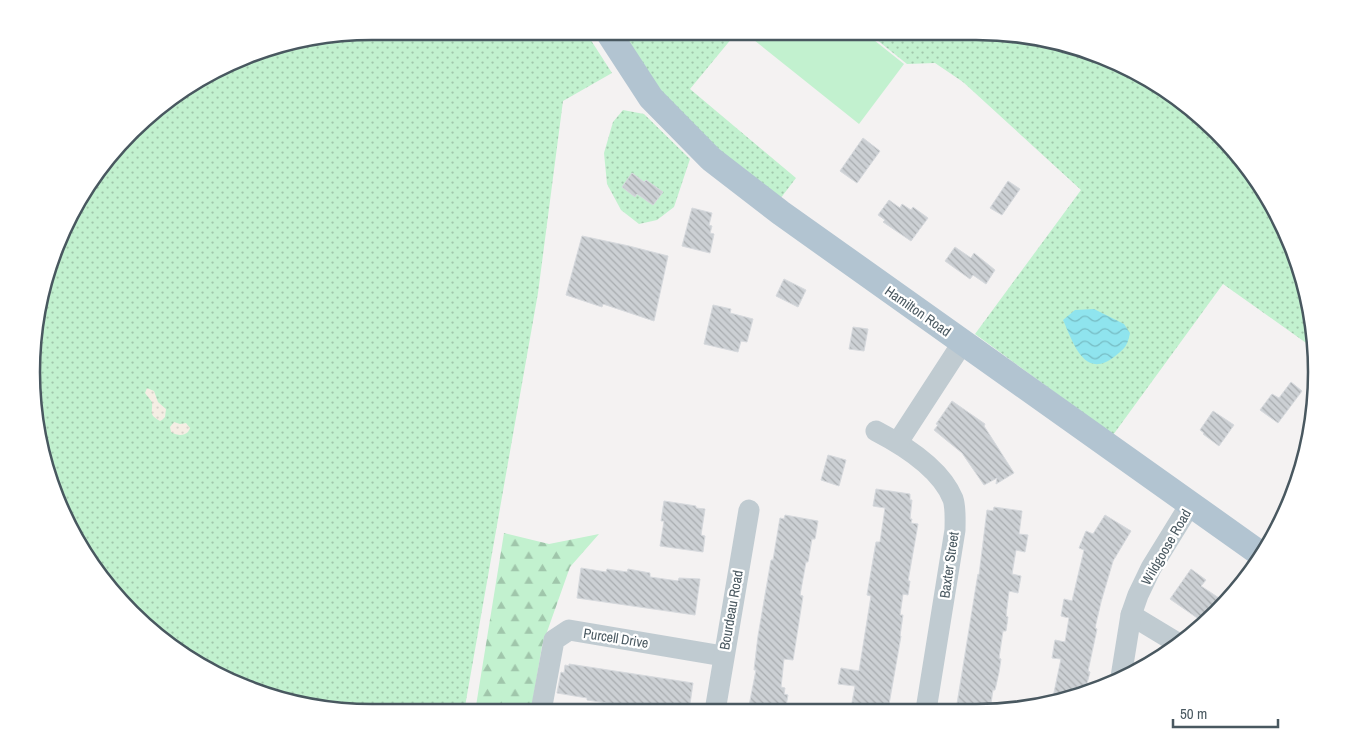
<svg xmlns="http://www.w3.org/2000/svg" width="1348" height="744" font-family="'Archivo Narrow',sans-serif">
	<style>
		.grass { fill: url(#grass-dots) }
		.forest { fill: url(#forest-firs) }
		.sand { fill: url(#sand-dots) }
		.pitch { fill: #c2f1cf }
		.water { fill: url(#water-waves) }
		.building { fill: url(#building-back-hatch); stroke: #d6d9dd }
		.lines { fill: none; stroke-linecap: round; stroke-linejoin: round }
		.minor { stroke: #c0cbd1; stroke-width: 21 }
		.major { stroke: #b2c4d1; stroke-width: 26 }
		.labels { text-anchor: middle; stroke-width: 4.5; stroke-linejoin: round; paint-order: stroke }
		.street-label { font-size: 14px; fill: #495860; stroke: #fff }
		.rim { fill: none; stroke: #495860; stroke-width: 2.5 }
	</style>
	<defs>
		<pattern id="grass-dots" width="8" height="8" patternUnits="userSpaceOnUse" patternTransform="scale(1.25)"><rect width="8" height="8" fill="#c2f1cf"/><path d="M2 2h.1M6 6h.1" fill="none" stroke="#a0c6ab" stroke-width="1.8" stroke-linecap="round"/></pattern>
		<pattern id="forest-firs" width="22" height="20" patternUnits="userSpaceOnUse" patternTransform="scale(1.25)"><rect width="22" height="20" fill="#c2f1cf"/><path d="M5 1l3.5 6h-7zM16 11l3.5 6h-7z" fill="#a0c6ab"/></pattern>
		<pattern id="sand-dots" width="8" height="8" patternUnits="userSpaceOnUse" patternTransform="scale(1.25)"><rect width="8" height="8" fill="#f5eee4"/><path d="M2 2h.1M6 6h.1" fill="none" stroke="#d4cec6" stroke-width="1.8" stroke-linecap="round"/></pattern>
		<pattern id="water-waves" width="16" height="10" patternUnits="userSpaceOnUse" patternTransform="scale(1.25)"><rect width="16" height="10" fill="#8fe4ee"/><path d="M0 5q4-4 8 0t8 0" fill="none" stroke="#77bcc4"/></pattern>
		<pattern id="building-back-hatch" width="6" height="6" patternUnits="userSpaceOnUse" patternTransform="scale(1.25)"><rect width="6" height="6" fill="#ccd0d4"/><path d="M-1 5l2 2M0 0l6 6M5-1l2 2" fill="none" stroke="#a8acaf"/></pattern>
	</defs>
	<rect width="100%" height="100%" fill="#f4f2f2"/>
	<g class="grass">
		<path d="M372,31H585L612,73L563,101L538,293L464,712H350L284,701L202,667L116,597L57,503L32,395L43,284L89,183L164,102L262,49Z"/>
		<path d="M621,32H737L690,89L796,178L780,199L719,151L660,90Z"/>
		<path d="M867,32H998L1064,43L1146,77L1200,116L1246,164L1281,221L1305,284L1316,350L1223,284L1113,435L975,334L1081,190L963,82L935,63L907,64Z"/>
		<path d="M623,110L644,114L690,159L674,207L657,220L639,224L621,210L607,184L604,153L613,122Z"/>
	</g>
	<path class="forest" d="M504,533L549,544L599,534L570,567L542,646L531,711L475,712Z"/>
	<g class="sand">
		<path d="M147,388L154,391L158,402L166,409L165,417L162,420L160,421C148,414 153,413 152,402L145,393Z"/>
		<path d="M174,422L180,424L186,423L190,428C187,437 178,436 171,432L170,427Z"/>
	</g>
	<path class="pitch" d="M744,32H864L904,64L859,124Z"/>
	<path class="water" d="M1094,309L1124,324L1130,333C1127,347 1125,348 1114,357C1084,380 1073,342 1063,320L1075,310Z"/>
	<g class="building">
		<path d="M863,138L880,151L857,183L840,171Z"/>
		<path d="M632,173L644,182L646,180L663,192L653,205L637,194L635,197L622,187Z"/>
		<path d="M1008,181L1020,189L1002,215L990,208Z"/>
		<path d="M889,200L900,208L902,204L911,210L913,207L928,218L911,241L883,222L885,220L878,215Z"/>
		<path d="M692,208L712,213L709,225L712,226L710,233L714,234L710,253L682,246Z"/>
		<path d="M582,236L629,246L668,256L654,321L603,304L602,307L566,295Z"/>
		<path d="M955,247L971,258L974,253L995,270L986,284L973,275L970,279L945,261Z"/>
		<path d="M784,279L806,290L798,307L776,296Z"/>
		<path d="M713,305L731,309L730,313L753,319L747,342L741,341L738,352L704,344Z"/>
		<path d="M853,327L868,329L864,351L849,349Z"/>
		<path d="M1291,382L1302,391L1278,423L1260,410L1272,394L1279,398Z"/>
		<path d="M952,401L985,424L984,426L1014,473L996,484L997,478L984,485L962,453L934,430L938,425L936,424Z"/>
		<path d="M1213,411L1234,425L1219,446L1203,434L1204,433L1200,430Z"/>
		<path d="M828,455L846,460L839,486L821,480Z"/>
		<path d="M876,489L910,494V500H912L910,519H912L911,523L918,524L908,581H910L908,595L903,594L900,615H903L900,636H901L888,710H865L851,708L855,686L838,684L841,668L859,671L871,596L867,595L876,542H880L885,508L873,506Z"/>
		<path d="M664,501L696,506V508L705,509L701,535L705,536L703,552L660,546L664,521H661Z"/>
		<path d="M994,507L1022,511L1019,534L1028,535L1025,552L1016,550L1012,574L1021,576L1018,593L1009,591L1006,616L1008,617L1006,631H1003L999,658L1001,659L999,672L995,690H993L990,710H956L976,586L978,574L979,575L987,510L993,511Z"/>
		<path d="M785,515L818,521L815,539H812L808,562H806L800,595L803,596L793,660L784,659L781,687L785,688L784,694L788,695L785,711H748L756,670H754L758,636L771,560H773L780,518L784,519Z"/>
		<path d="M1105,515L1131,531L1113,561L1101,602L1095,628L1097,629L1088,671L1090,672L1084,695L1052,702L1061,659L1052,658L1055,640L1065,642L1069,618L1061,616L1064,599L1072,601L1084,550L1079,548L1086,531L1093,534Z"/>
		<path d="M581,568L606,572L607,569L627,572L628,569L650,573V577L678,581L679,578L700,579L695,615L577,598Z"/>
		<path d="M1191,569L1206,580L1201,586L1219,598L1218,600L1221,602L1212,614L1203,622L1170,599Z"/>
		<path d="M569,664L693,683L689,711H636L613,707L614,704L587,700V698L557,693L561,672L564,673L565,665L569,666Z"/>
	</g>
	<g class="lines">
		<g class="minor">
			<path d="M876,431C903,445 941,469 953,499C956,508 955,521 955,530L926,710"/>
			<path d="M898,442L963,342"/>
			<path d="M1131,615L1179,644"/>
			<path d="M1121,677L1131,615L1138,595L1151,568L1191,503"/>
			<path d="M541,711L554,640L569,630L723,656"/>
			<path d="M715,711L749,510"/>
		</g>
		<path class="major" d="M608,32L651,98L711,159L781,213L1262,555"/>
	</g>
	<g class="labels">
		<g class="street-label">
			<text transform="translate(918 311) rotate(35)" y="5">Hamilton Road</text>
			<text transform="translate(1166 547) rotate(-60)" y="5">Wildgoose Road</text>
			<text transform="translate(949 565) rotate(-82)" y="5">Baxter Street</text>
			<text transform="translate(731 610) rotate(-80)" y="5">Bourdeau Road</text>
			<text transform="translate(616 638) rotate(9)" y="5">Purcell Drive</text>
		</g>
	</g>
	<path d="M0 0H1348V744H0ZM372 40H976A332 332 0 0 1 1308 372V372A332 332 0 0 1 976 704H372A332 332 0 0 1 40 372V372A332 332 0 0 1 372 40Z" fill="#fff" fill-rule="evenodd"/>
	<path class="rim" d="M372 40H976A332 332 0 0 1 1308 372V372A332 332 0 0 1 976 704H372A332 332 0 0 1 40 372V372A332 332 0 0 1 372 40Z"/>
	<path d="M1173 719v8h105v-8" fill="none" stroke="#495860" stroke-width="2.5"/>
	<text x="1180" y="719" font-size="15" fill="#495860" stroke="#ffffff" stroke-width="4" paint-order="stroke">50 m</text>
</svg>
